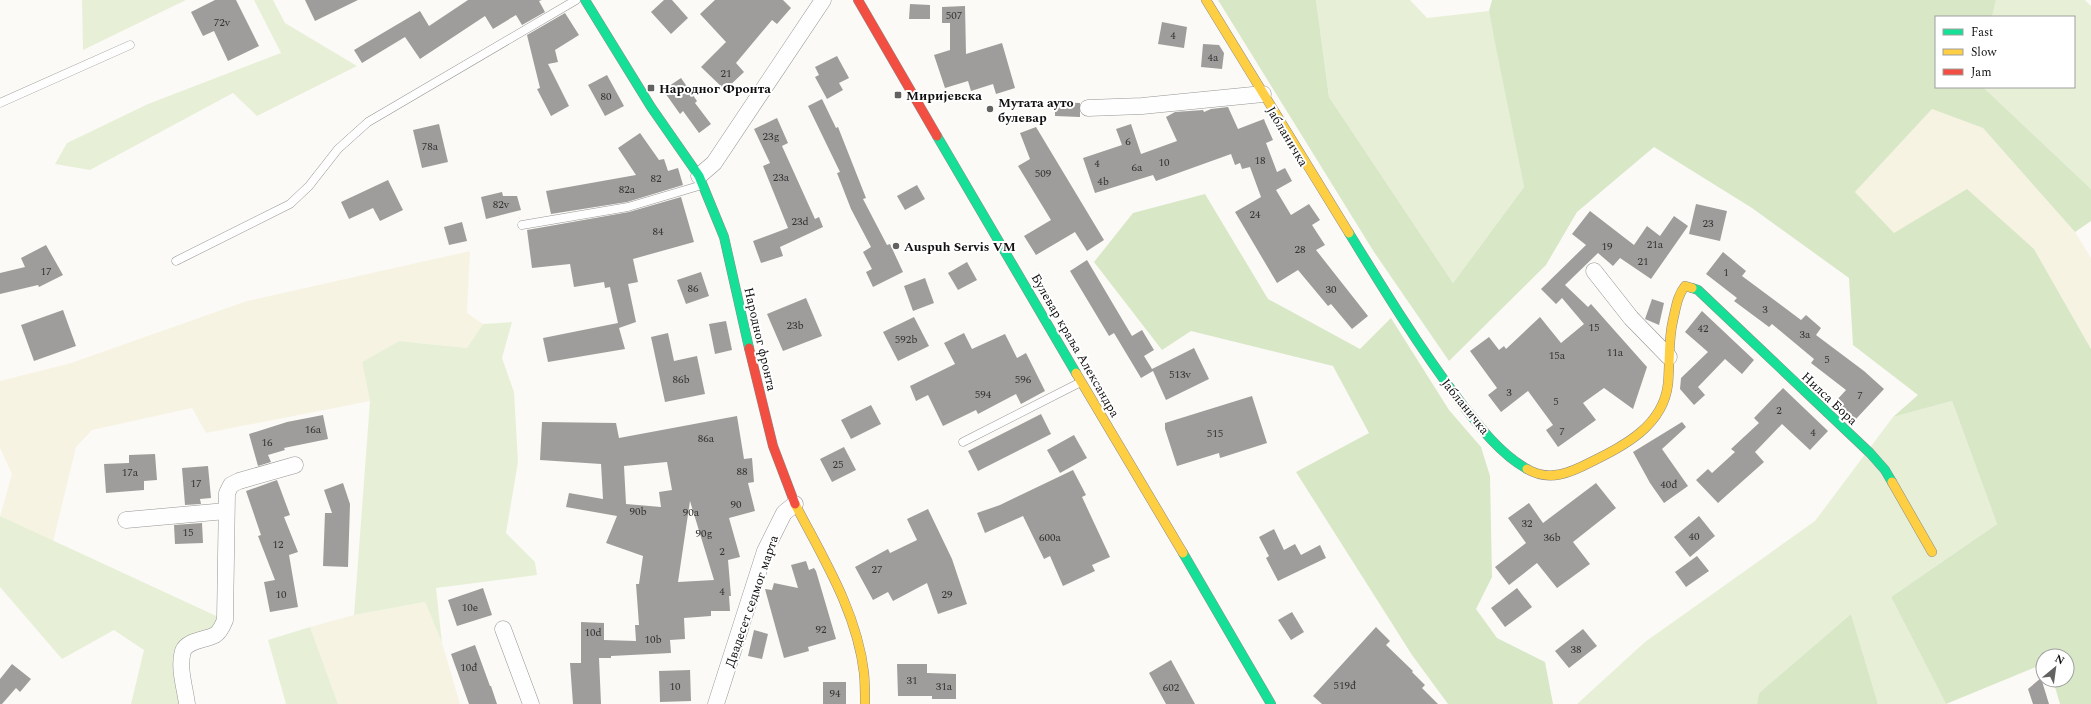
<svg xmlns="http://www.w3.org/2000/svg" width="2091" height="704" font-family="Spectral,serif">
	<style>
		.farmland { fill: #f7f3e3 }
		.green { fill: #e7f0d7 }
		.forest { fill: #d8e7c6 }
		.building { fill: #9f9d9b; fill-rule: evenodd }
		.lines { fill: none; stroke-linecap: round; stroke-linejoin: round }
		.lane-casing { stroke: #969594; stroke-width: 9 }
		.street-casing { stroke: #969594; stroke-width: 17 }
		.fast-casing { stroke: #8c8c8a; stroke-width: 10 }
		.slow-casing { stroke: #8c8c8a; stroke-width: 10 }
		.jam-casing { stroke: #8c8c8a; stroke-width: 10 }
		.lane { stroke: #fefefe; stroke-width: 8 }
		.street { stroke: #fefefe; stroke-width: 16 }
		.fast { stroke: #16e098; stroke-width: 9 }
		.slow { stroke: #ffcf43; stroke-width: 9 }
		.jam { stroke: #f24e42; stroke-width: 9 }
		.poi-dot { fill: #626260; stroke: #fff; stroke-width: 1.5 }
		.labels { text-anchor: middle; stroke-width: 4; stroke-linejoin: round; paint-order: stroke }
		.number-label { font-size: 11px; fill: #343333 }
		.poi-label { font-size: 13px; font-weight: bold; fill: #101010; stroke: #fff; text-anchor: start }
		.street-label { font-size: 13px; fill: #101010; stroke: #fff }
	</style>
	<rect width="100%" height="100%" fill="#fbfaf6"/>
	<g class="farmland">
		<path d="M1932,109L1983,128L2075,232L2091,258V349L2034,249L1894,233L1855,192Z"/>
		<path d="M470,251L467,313L483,324L467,348L399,341L362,362L370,401L206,433L192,408L92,430L76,447L53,542L0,516L12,474L0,448V381L71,363L247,301Z"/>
		<path d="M425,602L442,643L460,704H338L310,627L354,615Z"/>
	</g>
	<g class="green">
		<path d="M82,0H186L83,50Z"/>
		<path d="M254,0H273L285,23L357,66L257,116L233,93L90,170L55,164L67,143L148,104L281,53Z"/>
		<path d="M1316,0H1410L1427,18L1489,11L1524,187L1453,283L1329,97Z"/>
		<path d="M1996,0H2085L2091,6V189L1983,87H2074V17H1992Z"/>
		<path d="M512,322L502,358L514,392L518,462L506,533L535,562L537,575L436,588L442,643L425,602L354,615L370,401L362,362L399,341L467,348L483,324Z"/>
		<path d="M1952,401L1997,524L1891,597L1946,704H1878L1851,614L1759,693L1757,704H1577L1645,642L1815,521L1893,417Z"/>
		<path d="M0,516L225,620L188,644L187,704H131L144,650L114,630L62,659L0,587Z"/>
		<path d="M310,627L338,704H286L268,640Z"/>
	</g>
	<g class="forest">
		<path d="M1218,0H1316L1329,97L1453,283L1524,187L1494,38L1489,11L1492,0H1996L1992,17H1936V87H1983L2091,189V221L2075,232L1983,128L1932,109L1855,192L1894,233L1967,189L2034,249L2091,349V704H2060L2053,680H2067V656H2043V664L1946,704L1891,597L1997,524L1952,401L1893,417L1918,395L1853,345L1849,278L1752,208L1654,147L1577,212L1546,265L1449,361L1374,252Z"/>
		<path d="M1205,194L1268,299L1360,349L1391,318L1449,410L1481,447L1490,476L1492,577L1476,609L1497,638L1545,662L1553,704H1448L1412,655L1296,472L1369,433L1333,366L1191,331L1162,350L1094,262L1133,213Z"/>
		<path d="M1851,614L1878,704H1757L1759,693Z"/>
	</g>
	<g class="building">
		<path d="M215,0H236L259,46L228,61L214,31L203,36L191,12Z"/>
		<path d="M305,0H358L315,21Z"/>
		<path d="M468,0H542L539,1L545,12L522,25L516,15L493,29L485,16L420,59L405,37L362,63L354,50L420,11L429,26Z"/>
		<path d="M664,0H672L688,18L671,34L651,12Z"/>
		<path d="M715,0H783L791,8L777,24L772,20L736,63L744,72L725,90L701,67L726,42L700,14Z"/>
		<path d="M910,4L930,5V19H909Z"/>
		<path d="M965,6L966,54L1002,43L1015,88L996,94L993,84L971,91L968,81L945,88L934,55L950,50V23H942V7Z"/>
		<path d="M565,13L579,35L555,50L558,62L548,64L569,106L551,116L537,89L540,88L527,35Z"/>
		<path d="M1162,22L1187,27L1184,48L1158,44Z"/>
		<path d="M1203,44L1219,45L1224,53L1222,69L1201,67Z"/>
		<path d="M837,56L849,78L839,83L843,90L827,99L815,77L819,75L815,67Z"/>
		<path d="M607,75L624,106L605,116L588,85Z"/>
		<path d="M681,78L697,101L695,103L711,124L699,133L683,111L680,114L663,90Z"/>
		<path d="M822,99L836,128L838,127L866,198L863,199L887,245L890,244L903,272L873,287L866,272L872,269L863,252L871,247L851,209L837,173L840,172L808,106Z"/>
		<path d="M1055,102L1080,103V117L1055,116Z"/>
		<path d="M1228,107L1238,129L1264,119L1265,122L1273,140L1266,143L1277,172L1285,168L1292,181L1276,190L1291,215L1309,204L1320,220L1312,225L1325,245L1316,250L1368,316L1352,329L1331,304L1328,306L1298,270L1277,283L1235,212L1261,197L1250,167L1242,169L1240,163L1235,165L1231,154L1156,181L1153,175L1095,193L1083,158L1122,145L1116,129L1131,124L1141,154L1177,141L1166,117L1175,112L1203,110L1204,112L1211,109Z"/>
		<path d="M777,118L788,143L782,146L815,219L819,217L823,227L780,247L783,256L761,263L753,241L788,228L763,166L770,163L754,129Z"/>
		<path d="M439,124L448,162L422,168L413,130Z"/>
		<path d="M1036,127L1104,240L1087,251L1075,232L1036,255L1024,236L1051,220L1018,166L1030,159L1020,133Z"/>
		<path d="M640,133L659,160L664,159L668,171L678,168L683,185L627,202L551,214L546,191L636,175L618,148Z"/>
		<path d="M388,180L403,210L380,221L373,208L349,219L341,202Z"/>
		<path d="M917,185L925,199L905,210L897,196Z"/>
		<path d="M502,192L503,196H517L521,210L486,219L481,197Z"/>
		<path d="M681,197L694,242L633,259L638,282L628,284L636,322L619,328L625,349L548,362L543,338L618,323L610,287L605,288L604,282L574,287L570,264L532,268L527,230L629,212Z"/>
		<path d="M1696,204L1727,211L1720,241L1689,234Z"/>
		<path d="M1590,211L1634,245L1647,226L1660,236L1674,216L1688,226L1651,279L1620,258L1613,266L1598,253L1565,285L1588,307L1591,304L1647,367L1633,409L1604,388L1583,403L1596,420L1558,447L1546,430L1553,425L1528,391L1501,412L1488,395L1497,388L1470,351L1489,337L1499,350L1504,346L1506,349L1540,317L1561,343L1584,324L1562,298L1556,304L1541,289L1586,245L1572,234Z"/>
		<path d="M462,222L467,241L449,245L444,227Z"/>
		<path d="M46,245L63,275L39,287L38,285L0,294V273L25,267L21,258Z"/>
		<path d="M1723,252L1746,271L1742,276L1801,320L1806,315L1821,328L1816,335L1864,371L1884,389L1856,419L1835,402L1846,390L1811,363L1814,359L1772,324L1769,327L1734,301L1737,298L1706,274Z"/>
		<path d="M1087,260L1132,336L1142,330L1154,350L1144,356L1152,369L1194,348L1209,379L1166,400L1153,371L1141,378L1114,333L1109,336L1070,271Z"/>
		<path d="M967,262L977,280L958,290L948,273Z"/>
		<path d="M701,272L709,296L686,304L677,280Z"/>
		<path d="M925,278L934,303L913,311L904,286Z"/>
		<path d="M806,298L822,336L783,351L767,314Z"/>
		<path d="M1652,299L1664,303L1659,325L1645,319Z"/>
		<path d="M63,310L76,346L34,361L21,325Z"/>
		<path d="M1702,311L1754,360L1742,374L1725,359L1698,387L1705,395L1694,405L1680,389L1681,378L1708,352L1685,332Z"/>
		<path d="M914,317L929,346L898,361L883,332Z"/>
		<path d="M726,321L732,350L715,354L709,324Z"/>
		<path d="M668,333L674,361L697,356L705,394L665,402L651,337Z"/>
		<path d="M964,333L972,349L1005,334L1017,358L1026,353L1045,391L1021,404L1016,394L978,414L976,410L943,426L928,395L916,401L910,386L955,364L944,343Z"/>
		<path d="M1783,388L1828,431L1810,450L1782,424L1755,452L1764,462L1718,503L1696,480L1708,469L1712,473L1735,452L1731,449L1759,423L1754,418Z"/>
		<path d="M1252,396L1267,443L1220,458L1219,453L1177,466L1165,429V423Z"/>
		<path d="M871,405L881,424L851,439L841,420Z"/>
		<path d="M1041,414L1051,434L978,471L968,451Z"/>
		<path d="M323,415L328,439L284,448L285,450L268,455L271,462L258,466L249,434L287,422Z"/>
		<path d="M737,416L744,459L752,458L754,482L748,483L755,511L729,518L740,557L728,560L731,596H729L730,611H711V616L684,618L685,639L670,640L671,653L611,656V658H599L601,704H573L570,663H581V622L604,623V640L636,641L635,625H639L636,584H639L643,556L606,543L617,516L566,507L569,493L603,499L601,464L540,460L542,422L616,423L619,438ZM667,462L672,490L659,492L661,507L626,504L624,466ZM690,501L714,580L678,582Z"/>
		<path d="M1682,422L1686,427L1662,449L1688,486L1664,503L1650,483L1633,452Z"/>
		<path d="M1074,435L1087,458L1060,473L1047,450Z"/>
		<path d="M844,447L856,470L832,482L820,459Z"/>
		<path d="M155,454L157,480L144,481V490L106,493L104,464L129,463V455Z"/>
		<path d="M208,466L211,498L200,499L201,504L185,505L182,468Z"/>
		<path d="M1073,470L1086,495L1082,497L1110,557L1092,565L1095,571L1063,586L1050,556L1044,559L1023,516L985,533L977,513L1000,505Z"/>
		<path d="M277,480L290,515L284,517L298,552L289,555L298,607L270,612L264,582L275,580L258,536L261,535L246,491Z"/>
		<path d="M343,483L350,504L348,567L323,566L325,513H332L324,490Z"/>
		<path d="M1596,483L1616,508L1573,542L1590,564L1557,588L1537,563L1509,585L1495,567L1526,543L1508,518L1529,503L1543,523Z"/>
		<path d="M928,509L952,559L967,604L938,614L927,583L893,601L888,592L873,600L855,567L888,549L890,553L917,540L907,519Z"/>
		<path d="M1699,516L1715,536L1690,557L1674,537Z"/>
		<path d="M202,523L203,543L175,544L174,525Z"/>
		<path d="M1274,529L1284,550L1295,544L1301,555L1320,545L1326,558L1278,581L1266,558L1269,556L1259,537Z"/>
		<path d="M1697,556L1709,571L1686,587L1675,572Z"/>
		<path d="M806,561L809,570L814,568L816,571L836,639L808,647L809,651L784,658L765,589L772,590L774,583L798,588L791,565Z"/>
		<path d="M483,588L492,615L457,626L448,600Z"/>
		<path d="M1517,588L1532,607L1505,627L1491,608Z"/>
		<path d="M1292,612L1304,632L1291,640L1278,620Z"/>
		<path d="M1376,627L1390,641L1386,645L1413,671L1412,672L1425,685L1422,688L1438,704H1322L1313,696Z"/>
		<path d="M1583,629L1597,646L1569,668L1555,651Z"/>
		<path d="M754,630L768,634L762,659L748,656Z"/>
		<path d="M475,645L490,686H491L497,704H469L451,654Z"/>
		<path d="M1171,660L1195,704H1166L1149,673Z"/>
		<path d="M12,664L31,679L20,692L16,688L2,704H0V679Z"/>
		<path d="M897,664H927V673L956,674V699H932V696H898Z"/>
		<path d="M690,670L691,701L660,702L659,671Z"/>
		<path d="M2041,678L2049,704H2033L2028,689Z"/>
		<rect x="823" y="682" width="23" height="22"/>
	</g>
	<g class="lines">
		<g class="lane-casing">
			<g id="lane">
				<path d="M0,103L130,45"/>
				<path d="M522,225L628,207L702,185"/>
				<path d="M176,261L290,204L309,186L338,149L368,122L576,0"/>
				<path d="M963,442L1081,382"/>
			</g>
		</g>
		<g class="street-casing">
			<g id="street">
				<path d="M1088,108L1142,106L1263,94"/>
				<path d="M699,176L714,163L823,0"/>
				<path d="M1594,271L1631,318L1669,357"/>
				<path d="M126,520L226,511"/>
				<path d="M503,629L531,704"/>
				<path d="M187,704C185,688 178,667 183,651C187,640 206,640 215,635C220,632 223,625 225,620L227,493L231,485L239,481L295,465"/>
				<path d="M716,704L765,551L784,513L795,504"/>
			</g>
		</g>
		<g class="fast-casing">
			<g id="fast">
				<path d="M585,0L651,107L699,176L724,237L749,348"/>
				<path d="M937,136L1076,373"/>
				<path d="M1349,233C1384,290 1419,347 1459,400C1479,426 1499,453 1527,469"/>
				<path d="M1692,288L1698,290L1870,453L1885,470L1892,482"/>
				<path d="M1183,553L1271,704"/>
			</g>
		</g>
		<g class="slow-casing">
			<g id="slow">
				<path d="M1206,0L1349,233"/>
				<path d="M1076,373L1183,553"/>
				<path d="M1527,469C1549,482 1570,473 1591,462C1625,445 1663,426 1668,384C1670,362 1668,341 1673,320C1676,308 1677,296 1685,286L1692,288"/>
				<path d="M1892,482L1932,552"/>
				<path d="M795,504C823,558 857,612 864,673C865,683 865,694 865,704"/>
			</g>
		</g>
		<g class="jam-casing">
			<g id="jam">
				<path d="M858,0L937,136"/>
				<path d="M749,348L773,446L795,504"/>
			</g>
		</g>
		<use href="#lane" class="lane"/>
		<use href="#street" class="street"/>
		<use href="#fast" class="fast"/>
		<use href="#slow" class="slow"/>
		<use href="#jam" class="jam"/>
	</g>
	<g class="poi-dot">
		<rect x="647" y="84" width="8" height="8" rx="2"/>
		<rect x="894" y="91" width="8" height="8" rx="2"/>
		<circle cx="990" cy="109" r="4"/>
		<circle cx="896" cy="246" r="4"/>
	</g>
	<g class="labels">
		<g class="number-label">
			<text x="954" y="19">507</text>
			<text x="222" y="26">72v</text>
			<text x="1173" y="39">4</text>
			<text x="1213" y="61">4a</text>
			<text x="726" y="77">21</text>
			<text x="606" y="100">80</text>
			<text x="771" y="140">23g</text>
			<text x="1128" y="145">6</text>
			<text x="430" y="150">78a</text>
			<text x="1260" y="164">18</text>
			<text x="1164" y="166">10</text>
			<text x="1097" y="167">4</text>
			<text x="1137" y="171">6a</text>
			<text x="1043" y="177">509</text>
			<text x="781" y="181">23a</text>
			<text x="656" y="182">82</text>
			<text x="1103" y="185">4b</text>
			<text x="627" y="193">82a</text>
			<text x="501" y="208">82v</text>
			<text x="1255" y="218">24</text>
			<text x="800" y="225">23d</text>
			<text x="1708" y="227">23</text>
			<text x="658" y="235">84</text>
			<text x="1655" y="248">21a</text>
			<text x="1607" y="250">19</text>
			<text x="1300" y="253">28</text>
			<text x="1643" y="265">21</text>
			<text x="46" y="275">17</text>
			<text x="1726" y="276">1</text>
			<text x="693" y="292">86</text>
			<text x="1331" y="293">30</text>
			<text x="1765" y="313">3</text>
			<text x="795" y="329">23b</text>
			<text x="1594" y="331">15</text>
			<text x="1703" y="332">42</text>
			<text x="1805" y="338">3a</text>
			<text x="906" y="343">592b</text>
			<text x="1615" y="356">11a</text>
			<text x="1557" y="359">15a</text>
			<text x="1827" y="363">5</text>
			<text x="1180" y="378">513v</text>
			<text x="681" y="383">86b</text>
			<text x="1023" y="383">596</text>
			<text x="1509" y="396">3</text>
			<text x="983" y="398">594</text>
			<text x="1860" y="399">7</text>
			<text x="1556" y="405">5</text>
			<text x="1779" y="414">2</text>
			<text x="313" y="433">16a</text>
			<text x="1562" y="435">7</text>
			<text x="1813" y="436">4</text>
			<text x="1215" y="437">515</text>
			<text x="706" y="442">86a</text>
			<text x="267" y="446">16</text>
			<text x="838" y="468">25</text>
			<text x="742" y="475">88</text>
			<text x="130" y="476">17a</text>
			<text x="196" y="487">17</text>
			<text x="1669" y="488">40đ</text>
			<text x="736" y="508">90</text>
			<text x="638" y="515">90b</text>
			<text x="691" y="516">90a</text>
			<text x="1527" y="527">32</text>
			<text x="188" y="536">15</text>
			<text x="704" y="537">90g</text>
			<text x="1694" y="540">40</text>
			<text x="1050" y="541">600a</text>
			<text x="1552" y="541">36b</text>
			<text x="278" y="548">12</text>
			<text x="722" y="555">2</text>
			<text x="877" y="573">27</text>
			<text x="722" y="595">4</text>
			<text x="281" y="598">10</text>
			<text x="947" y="598">29</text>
			<text x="470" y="611">10e</text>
			<text x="821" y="633">92</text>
			<text x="593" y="636">10d</text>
			<text x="653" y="643">10b</text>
			<text x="1576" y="653">38</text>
			<text x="469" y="671">10đ</text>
			<text x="912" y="684">31</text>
			<text x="1345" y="689">519đ</text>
			<text x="675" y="690">10</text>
			<text x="944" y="690">31a</text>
			<text x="1171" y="691">602</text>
			<text x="835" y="697">94</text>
		</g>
		<g class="poi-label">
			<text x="659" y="93">Народног Фронта</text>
			<text x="906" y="100">Миријевска</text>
			<text x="998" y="107">Мутата ауто<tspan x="998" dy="15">булевар</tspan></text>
			<text x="904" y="251">Auspuh Servis VM</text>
		</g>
		<g class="street-label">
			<text transform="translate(1288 136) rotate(59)" y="5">Јабланичка</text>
			<text transform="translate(761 339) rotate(77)" y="5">Народног фронта</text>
			<text transform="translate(1076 345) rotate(60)" y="5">Булевар краља Александра</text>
			<text transform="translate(1830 398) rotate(43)" y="5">Нилса Бора</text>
			<text transform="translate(1466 406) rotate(51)" y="5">Јабланичка</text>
			<text transform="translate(751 601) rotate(-71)" y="5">Двадесет седмог марта</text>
		</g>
	</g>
	<rect x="1935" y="16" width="140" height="72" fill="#ffffff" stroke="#9f9f9f"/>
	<rect x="1943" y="29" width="20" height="6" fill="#16e098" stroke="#9f9f9f"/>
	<text x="1971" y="36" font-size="12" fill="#101010">Fast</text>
	<rect x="1943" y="49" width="20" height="6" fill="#ffcf43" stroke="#9f9f9f"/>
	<text x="1971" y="56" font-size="12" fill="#101010">Slow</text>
	<rect x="1943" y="69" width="20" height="6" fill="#f24e42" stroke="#9f9f9f"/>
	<text x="1971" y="76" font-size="12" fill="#101010">Jam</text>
	<g transform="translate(2055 668) rotate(29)"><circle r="19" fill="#ffffff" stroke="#9f9f9f"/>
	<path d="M0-3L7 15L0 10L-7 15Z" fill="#626260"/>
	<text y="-6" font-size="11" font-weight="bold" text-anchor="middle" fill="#101010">N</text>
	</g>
</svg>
